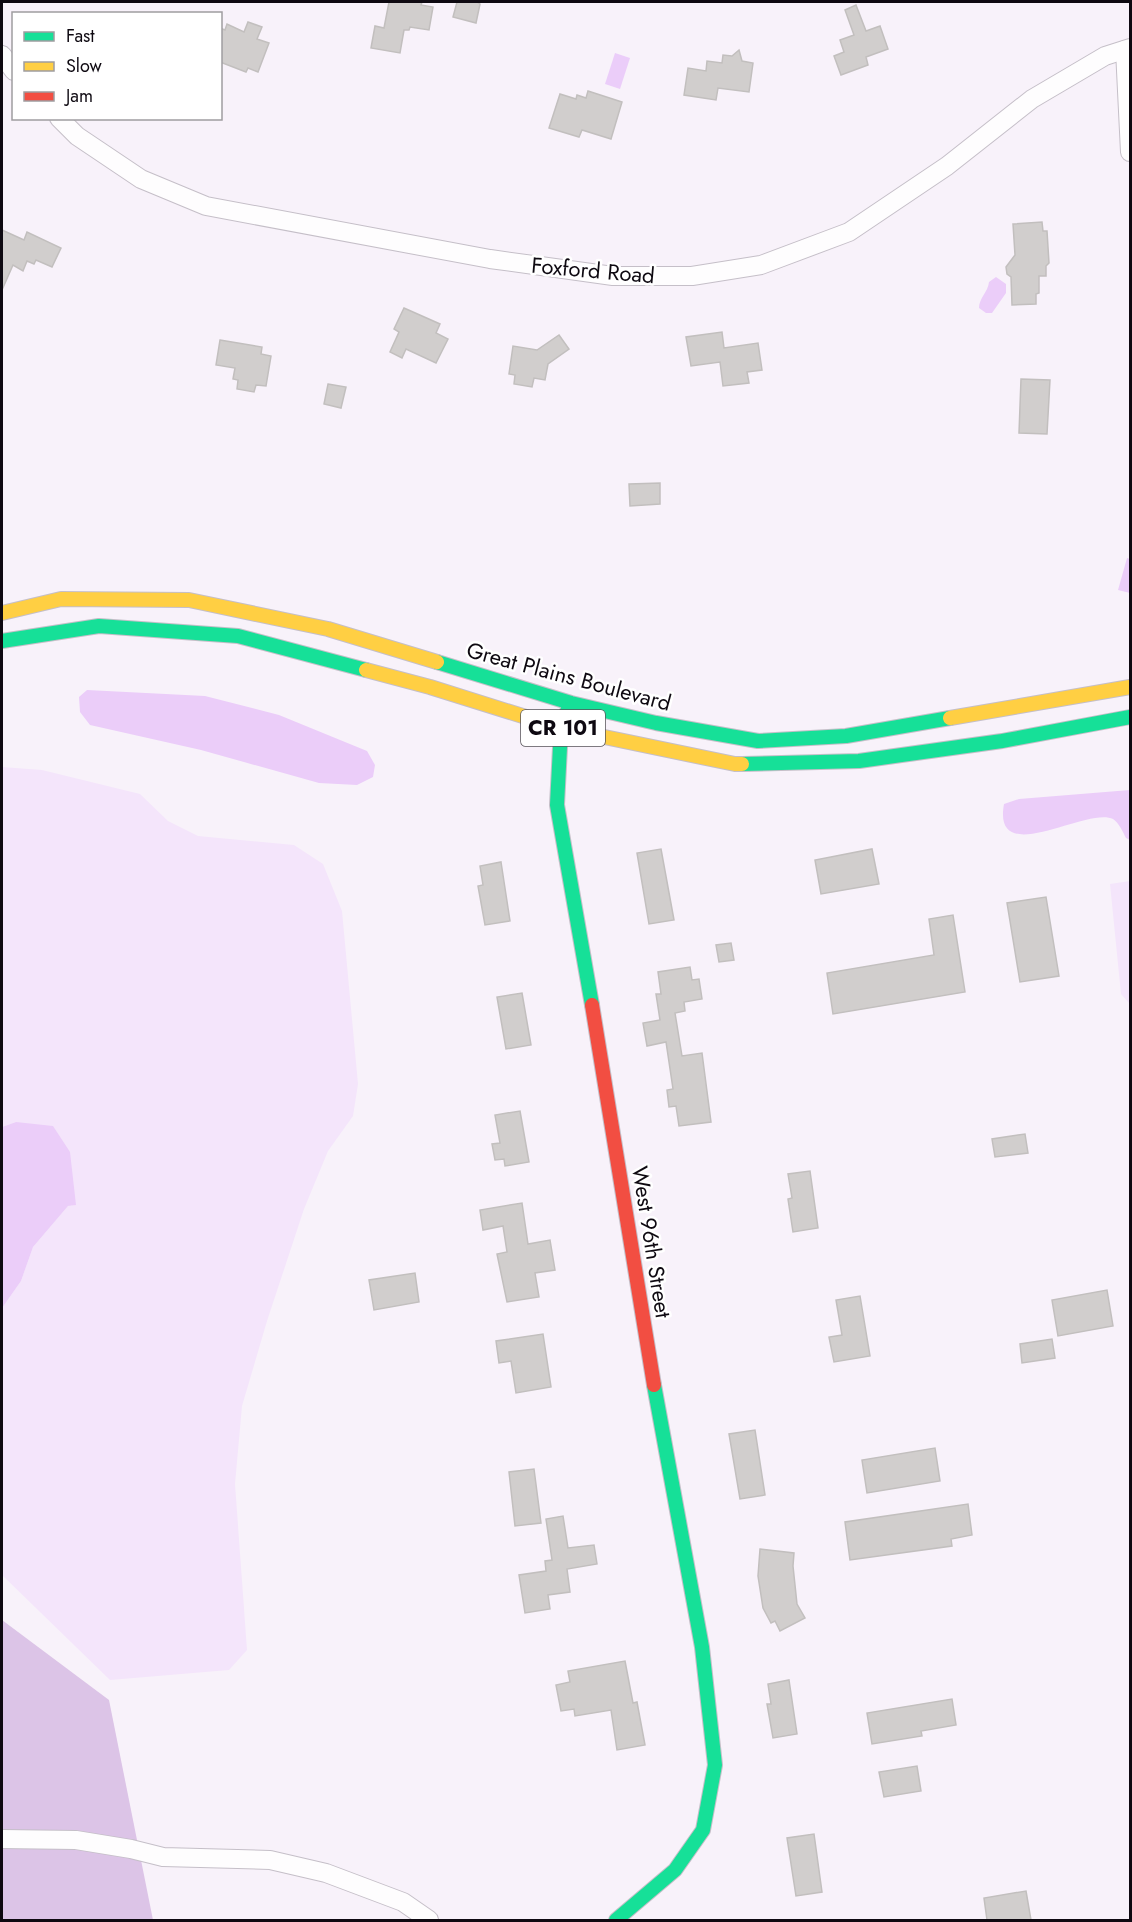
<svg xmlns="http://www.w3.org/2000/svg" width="1132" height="1922" font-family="Jost,sans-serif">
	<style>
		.green { fill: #f4e5fb }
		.forest { fill: #dcc4e7 }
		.water { fill: #ebcdf9 }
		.building { fill: #d1cecd; stroke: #c2bfbe; stroke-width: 1.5 }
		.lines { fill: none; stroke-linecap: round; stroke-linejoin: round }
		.street-casing { stroke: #c5bfc8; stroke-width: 20 }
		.fast-casing { stroke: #c5bfc8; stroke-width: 16 }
		.slow-casing { stroke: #c5bfc8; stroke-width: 16 }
		.jam-casing { stroke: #c5bfc8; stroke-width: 16 }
		.street { stroke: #fefdfe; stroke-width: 18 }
		.fast { stroke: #16e098; stroke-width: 14 }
		.slow { stroke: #ffcf43; stroke-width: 14 }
		.jam { stroke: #f24e42; stroke-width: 14 }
		.labels { text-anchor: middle; stroke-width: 5; stroke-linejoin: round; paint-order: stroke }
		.shield { fill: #fff; stroke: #565358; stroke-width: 1.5 }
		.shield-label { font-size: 21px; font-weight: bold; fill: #0e0911 }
		.street-label { font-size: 22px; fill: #0e0911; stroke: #fff }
	</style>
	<rect width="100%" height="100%" fill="#f8f2fa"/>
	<g class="green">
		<path d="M2,767L42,770L140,794L168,821L198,836L294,845L323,864L342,911L358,1084L353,1116L328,1151L304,1209L267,1321L242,1406L235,1484L247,1650L229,1670L110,1680L2,1575V1308L21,1281L33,1247L68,1206L75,1205L16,1122L2,1127Z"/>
		<path d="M1130,881V1004L1121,994L1110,884Z"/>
	</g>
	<path class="forest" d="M2,1620L109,1700L153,1920H2Z"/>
	<g class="water">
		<path d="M615,53L630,58L620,89L605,84Z"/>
		<path d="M996,277L1006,284V293L992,313H986L979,308C979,298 988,292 989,282Z"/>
		<path d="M1127,558L1130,559V593L1118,590Z"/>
		<path d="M87,690L205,696L279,715L367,751L375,765L373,777L357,785L319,783L201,750L90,725L80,712L79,697Z"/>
		<path d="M1130,790V840L1126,838C1123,832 1119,823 1113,819C1087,806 992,870 1004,804L1019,799Z"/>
		<path d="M16,1122L53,1126L70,1152L76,1205L68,1206L33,1247L21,1281L2,1308V1127Z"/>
	</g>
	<g class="building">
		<path d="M389,2H422L421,5L433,7L429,30L410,27L409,30H404L400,53L371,48L375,26L384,28Z"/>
		<path d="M457,2H477L480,4L476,23L453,17Z"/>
		<path d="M856,5L866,31L880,26L888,49L866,57L868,65L841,75L834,56L844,52L840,40L854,35L845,10Z"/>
		<path d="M248,22L262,27L257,39L269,43L258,72L248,68L246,72L220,62V28L225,30L227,24L244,32Z"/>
		<path d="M739,50L742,61L753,63L749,92L718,88L716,100L684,95L688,68L706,71L707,61L722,63L723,55L732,56Z"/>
		<path d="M588,91L622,102L611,139L582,130L579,137L549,128L560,94L576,99L577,95L586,98Z"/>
		<path d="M1042,222L1043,231H1047L1049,263L1046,266V276H1039V293L1036,294V304L1012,305L1011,277L1007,274L1006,267L1015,255L1013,224Z"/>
		<path d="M2,230L24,240L27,232L61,248L52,267L36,260L34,264L27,261L23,271L13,265L2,290Z"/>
		<path d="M404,308L440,324L436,333L448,339L436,363L406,349L402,358L390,352L399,332L394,329Z"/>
		<path d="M722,332L724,348L758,343L762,370L747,372L749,383L723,386L720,362L691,366L686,337Z"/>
		<path d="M559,335L569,349L548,364L545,380L534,378L532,387L514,384L515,375L509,374L513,346L537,350Z"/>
		<path d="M220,340L262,347L261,354L271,356L266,386L256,385L254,392L237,389L238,380L233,379L235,368L216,365Z"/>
		<path d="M1021,379L1050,380L1047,434L1019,433Z"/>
		<path d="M328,384L346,387L341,408L324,404Z"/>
		<path d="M660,483V504L630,506L629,484Z"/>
		<path d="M661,849L674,920L649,924L637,853Z"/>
		<path d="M872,849L879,884L821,894L815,860Z"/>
		<path d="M501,862L510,921L485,925L478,886L483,885L480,866Z"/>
		<path d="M1046,897L1059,976L1020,982L1007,903Z"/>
		<path d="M953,915L965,992L833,1014L827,973L934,955L929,919Z"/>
		<path d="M731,943L734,960L719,962L716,945Z"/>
		<path d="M690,967L692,980L699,979L702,999L684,1002L685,1011L675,1013L682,1056L702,1053L711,1122L679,1126L676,1106L669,1107L667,1090L673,1089L666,1042L647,1046L643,1023L660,1020L656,994H661L658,972Z"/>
		<path d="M522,993L531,1045L506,1049L497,997Z"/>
		<path d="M520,1111L529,1162L505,1166L504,1159L495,1160L492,1144L500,1143L495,1115Z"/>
		<path d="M1025,1134L1028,1153L995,1157L992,1139Z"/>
		<path d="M810,1171L818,1228L793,1232L788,1199L792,1198L788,1174Z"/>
		<path d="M522,1203L528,1244L550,1240L555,1270L535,1273L539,1297L507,1302L497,1254L507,1252L503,1226L483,1230L480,1210Z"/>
		<path d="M415,1273L419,1302L374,1310L369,1280Z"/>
		<path d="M1107,1290L1113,1326L1058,1336L1052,1300Z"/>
		<path d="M860,1296L870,1356L834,1362L829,1337L842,1335L836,1300Z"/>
		<path d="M543,1334L551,1387L516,1393L511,1361L499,1363L496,1341Z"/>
		<path d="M1052,1339L1055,1358L1022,1363L1020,1344Z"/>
		<path d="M755,1430L765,1495L740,1499L729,1434Z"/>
		<path d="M935,1448L940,1481L867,1493L862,1460Z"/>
		<path d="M534,1469L541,1523L515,1526L509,1472Z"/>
		<path d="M968,1504L972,1535L951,1539L952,1546L850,1560L845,1522Z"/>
		<path d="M563,1516L568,1548L594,1545L597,1564L567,1569L570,1592L548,1595L550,1609L525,1613L519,1575L546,1571L545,1561L552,1560L546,1519Z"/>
		<path d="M760,1549L794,1553L793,1566L797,1604L805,1618L780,1631L775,1621L771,1623L763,1608L758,1576Z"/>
		<path d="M625,1661L633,1703L637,1702L645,1745L617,1750L611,1710L575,1716L574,1709L561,1711L556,1685L570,1682L568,1671Z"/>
		<path d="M789,1680L797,1734L773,1738L767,1704H771L768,1684Z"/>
		<path d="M952,1699L956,1725L921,1731L922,1736L872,1744L867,1713Z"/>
		<path d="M917,1766L921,1791L884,1797L879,1772Z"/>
		<path d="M814,1834L822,1892L796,1896L787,1838Z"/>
		<path d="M1026,1891L1031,1920H987L984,1898Z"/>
	</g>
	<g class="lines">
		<g class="street-casing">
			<g id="street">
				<path d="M1125,50L1130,152"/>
				<path d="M2,55L14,71"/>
				<path d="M59,118L77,136L141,179L206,206L490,259L613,276H692L761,265L849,232L947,166L1032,99L1105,56L1130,48"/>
				<path d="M2,1839L76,1840L131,1849L163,1857L270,1860L326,1873L403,1902L429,1920"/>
			</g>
		</g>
		<g class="fast-casing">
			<g id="fast">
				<path d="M2,641L99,626L238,636L366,670"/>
				<path d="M437,662L571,703L656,723L758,741L846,736L950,718"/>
				<path d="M568,709L561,728L557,805L592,1005"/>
				<path d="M742,764L859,761L1002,741L1130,717"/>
				<path d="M616,1920L675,1870L703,1830L715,1765L702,1647L654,1385"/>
			</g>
		</g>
		<g class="slow-casing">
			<g id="slow">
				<path d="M2,613L61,599L189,600L328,629L437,662"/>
				<path d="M366,670L430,687L561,728L735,764H742"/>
				<path d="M950,718L1130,687"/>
			</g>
		</g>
		<g class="jam-casing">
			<path id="jam" d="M592,1005L654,1385"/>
		</g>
		<use href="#street" class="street"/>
		<use href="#fast" class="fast"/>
		<use href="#slow" class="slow"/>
		<use href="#jam" class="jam"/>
	</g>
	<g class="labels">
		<rect class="shield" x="521" y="710" width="84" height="36" rx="4.5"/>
		<g class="shield-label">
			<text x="563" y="735">CR 101</text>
		</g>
		<g class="street-label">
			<text transform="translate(593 270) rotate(5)" y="8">Foxford Road</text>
			<text transform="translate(569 676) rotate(15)" y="8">Great Plains Boulevard</text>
			<text transform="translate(652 1242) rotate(81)" y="8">West 96th Street</text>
		</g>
	</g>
	<rect width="1132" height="1922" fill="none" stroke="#0e0911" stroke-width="6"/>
	<rect x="12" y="12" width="210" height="108" fill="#ffffff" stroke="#9f9da0" stroke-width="1.5"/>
	<rect x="24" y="32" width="30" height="9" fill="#16e098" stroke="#9f9da0" stroke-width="1.5"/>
	<text x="66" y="42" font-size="18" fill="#0e0911">Fast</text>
	<rect x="24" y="62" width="30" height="9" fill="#ffcf43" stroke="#9f9da0" stroke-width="1.5"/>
	<text x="66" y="72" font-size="18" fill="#0e0911">Slow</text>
	<rect x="24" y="92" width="30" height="9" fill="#f24e42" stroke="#9f9da0" stroke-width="1.5"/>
	<text x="66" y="102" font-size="18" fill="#0e0911">Jam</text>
</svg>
